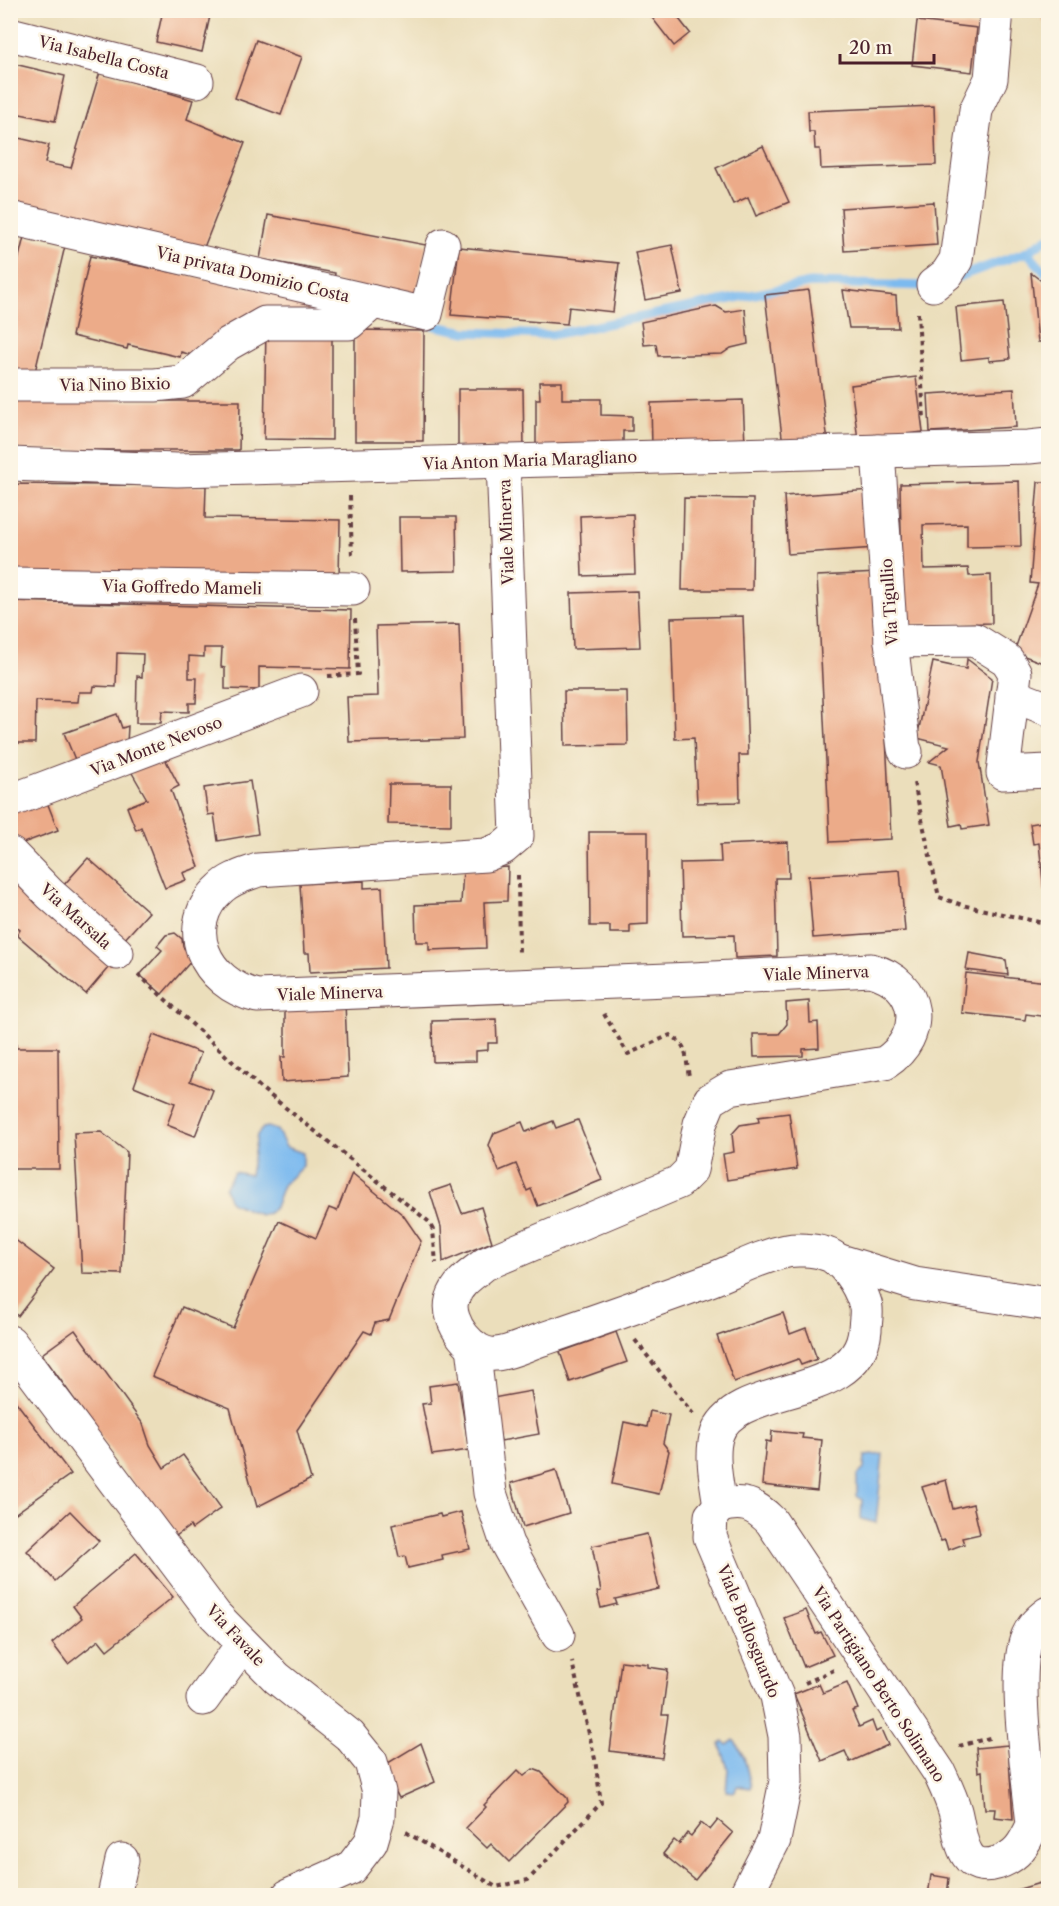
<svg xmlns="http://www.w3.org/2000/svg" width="1059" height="1906" font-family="'Libre Caslon Text',serif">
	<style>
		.water { fill: #7cbaef; stroke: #636c8d; stroke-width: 1.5 }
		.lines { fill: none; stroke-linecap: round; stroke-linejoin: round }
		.stream { stroke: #7cbaef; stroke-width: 9 }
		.building { fill: #ecab89 }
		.minor-casing { stroke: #623c41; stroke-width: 35 }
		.path { stroke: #623c41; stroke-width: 4; stroke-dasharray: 4.5 4.5; stroke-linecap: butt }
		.minor { stroke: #fff; stroke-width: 33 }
		.labels { text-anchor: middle; stroke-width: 5; stroke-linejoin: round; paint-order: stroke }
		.street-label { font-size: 16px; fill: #4a1f2b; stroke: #fcf5e5 }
	</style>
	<rect width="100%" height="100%" fill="#fcf5e5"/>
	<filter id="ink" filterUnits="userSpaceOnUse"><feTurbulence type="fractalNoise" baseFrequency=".0167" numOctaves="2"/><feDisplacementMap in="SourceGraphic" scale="12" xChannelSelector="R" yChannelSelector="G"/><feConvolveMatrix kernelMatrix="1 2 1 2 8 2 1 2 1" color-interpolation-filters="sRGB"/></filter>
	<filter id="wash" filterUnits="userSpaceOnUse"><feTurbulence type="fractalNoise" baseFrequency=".008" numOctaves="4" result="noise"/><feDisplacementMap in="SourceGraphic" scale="24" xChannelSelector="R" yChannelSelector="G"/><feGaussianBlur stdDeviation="1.35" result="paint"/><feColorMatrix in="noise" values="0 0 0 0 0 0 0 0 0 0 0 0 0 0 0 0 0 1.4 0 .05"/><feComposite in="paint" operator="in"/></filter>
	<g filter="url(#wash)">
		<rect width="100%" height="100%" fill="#ebdebb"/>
		<g class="water">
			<path d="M268,1127L277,1130L286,1147L303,1153V1166L283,1185L275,1207L269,1213L260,1215L230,1202L225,1188L234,1172L250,1175L257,1135L263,1128Z"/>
			<path d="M883,1454L876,1523L861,1519L862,1500L857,1496V1476L864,1469L865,1456Z"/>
			<path d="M734,1740L744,1757L751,1786L750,1788L737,1786L735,1792L726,1791L728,1769L720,1744L723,1741L727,1745Z"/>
		</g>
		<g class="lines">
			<g class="stream">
				<path d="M1027,252L1048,276"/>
				<path d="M955,278L1027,252L1048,238"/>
				<path d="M426,324L466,332L551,335L810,283L928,286"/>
			</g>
		</g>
		<g id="blocks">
			<g class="building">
				<path d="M163,10H184L210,16L202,52L156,42Z"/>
				<path d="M646,10H672L690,33L674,46Z"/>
				<path d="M1042,10H1048V22H1043Z"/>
				<path d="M917,21L977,28L972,72L912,65Z"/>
				<path d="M256,40L302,57L281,115L235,98Z"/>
				<path d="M10,63L65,76L55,121L10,112Z"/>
				<path d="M100,72L193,100L187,119L245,143L203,250L10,209V136L49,145L45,163L71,168Z"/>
				<path d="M934,106L936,165L821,169L820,149H815L814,132H809L808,111Z"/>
				<path d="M763,146L789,202L756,216L748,197L733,204L716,168Z"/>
				<path d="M934,202L937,245L844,251L841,208Z"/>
				<path d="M268,215L426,245L416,297L334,282L335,273L260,259Z"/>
				<path d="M24,237L65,246L34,376H10V293Z"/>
				<path d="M672,245L682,293L645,300L635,252Z"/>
				<path d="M459,247L619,263L613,312L569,307L567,324L451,315Z"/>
				<path d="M90,256L330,304L199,357L181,352L180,357L128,345L127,349L72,336Z"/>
				<path d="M1031,273L1048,286V342H1038Z"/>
				<path d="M809,290L828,442L783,445L765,295Z"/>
				<path d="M843,290L896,296L898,328H849Z"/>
				<path d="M1004,302L1010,359L989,361V357L961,360L956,307Z"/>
				<path d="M716,306L726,312L745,309L748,344L731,348L722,354L658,356L656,344L644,345L641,322Z"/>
				<path d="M266,328L332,329V440L264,439Z"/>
				<path d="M355,330L424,331L423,441H355Z"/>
				<path d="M916,377L923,432L858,440L851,385Z"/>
				<path d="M539,382H562V399H601V415L632,416V431H623V446L536,449V399H540Z"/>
				<path d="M458,389H523L524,448L458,449Z"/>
				<path d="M1014,389L1016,427L930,432L928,394Z"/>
				<path d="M743,400L745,444L652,447L651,403Z"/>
				<path d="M10,401H240L239,450H10Z"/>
				<path d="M1019,481L1021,546L967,547V524L923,525L924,569L968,568L969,576L991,575L992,623L903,625L900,484Z"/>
				<path d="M1038,482H1048V665L1014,652L1038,584L1030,583Z"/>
				<path d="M10,484L206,486L205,518L340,520L339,580L10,576Z"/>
				<path d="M872,490L876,548L788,554L784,496Z"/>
				<path d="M684,498L753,499L752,590H682Z"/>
				<path d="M633,514L635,574L582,576L580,516Z"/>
				<path d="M399,517H456L457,571L400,572Z"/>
				<path d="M878,573L891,839L830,842L817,576Z"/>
				<path d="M637,591L640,647L573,649L571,593Z"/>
				<path d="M10,601L351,610L350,669L259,667V690L225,689V668L221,667L222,648H204V657L189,656V678H197L196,703H189V712L162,711L161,723H136L137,676L142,677L143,654L117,653L116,687L94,686L93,692H79L78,702L36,701L35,743H12Z"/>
				<path d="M743,616L748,755H739L740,802L697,803L694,738L675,739L671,618Z"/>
				<path d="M459,624L463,739L349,742L347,697L378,696L376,626Z"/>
				<path d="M967,659L992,678L979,762L989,825L962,829L961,824L951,826L941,765L929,762L949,746L917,738L933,662L966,669Z"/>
				<path d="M564,691H627L628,745L565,746Z"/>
				<path d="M117,714L122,728L128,726L127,743L76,762L64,733Z"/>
				<path d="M162,753L179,786L171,790L199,867L183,873L186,880L165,888L141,827L136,830L127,807L147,799L128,766Z"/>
				<path d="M250,781L258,834L218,841L214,814L208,815L204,788Z"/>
				<path d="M389,784H451V825L388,824Z"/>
				<path d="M45,797L58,830L18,845L10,837V810Z"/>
				<path d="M1048,821V891H1044L1039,843L1033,844L1030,824Z"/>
				<path d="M589,832H648V924L630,925V933H610V926H590Z"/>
				<path d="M788,842L789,878H775L777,956L735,958L734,935L682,936L680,863L721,862L720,845Z"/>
				<path d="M88,858L149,912L123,941L62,887Z"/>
				<path d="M508,867L507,901L484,902L486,948L429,950V942H416L415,905L461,903L463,870Z"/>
				<path d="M900,870L905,931L813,938L808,876Z"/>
				<path d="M10,872L113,962L86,994L17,935L20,930L10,921Z"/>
				<path d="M364,881V888L382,887L386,968L310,972L309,953H304L300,884Z"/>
				<path d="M175,933L182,939L183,947L193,959L162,994L140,975L162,950L157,946L166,935Z"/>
				<path d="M969,953L1006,960L1008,975L966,970Z"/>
				<path d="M966,973L1048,982V1017L1026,1014L1025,1020L962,1013Z"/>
				<path d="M809,1001L810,1023L818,1022L819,1048L803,1049V1056L754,1057L753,1034H779L787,1024L786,1003Z"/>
				<path d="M345,1002L348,1077L282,1082L281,1057H285V1005Z"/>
				<path d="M10,1018H16V1048H58L59,1169H13Z"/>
				<path d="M496,1019L497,1043H488V1050L476,1051V1061L433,1062L432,1021Z"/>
				<path d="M153,1035L201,1053L190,1081L213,1090L195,1136L167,1125L175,1103L134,1086Z"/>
				<path d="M789,1113L797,1169L727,1180L723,1154L734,1152L732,1134L740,1125L759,1122L758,1117Z"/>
				<path d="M578,1120L602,1180L538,1206L531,1189L527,1191L516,1164L499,1171L489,1145L494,1133L522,1122L526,1132L553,1121L556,1128Z"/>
				<path d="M101,1132L127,1152L122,1274L82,1273L74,1133Z"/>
				<path d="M352,1173L403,1215L421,1241L389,1320L375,1323L371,1334L364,1331L297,1430L311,1479L257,1507L230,1408L152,1376L182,1307L233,1328L279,1221L316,1238L329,1208L337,1211Z"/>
				<path d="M451,1185L462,1213L481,1207L492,1242L443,1262L441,1227L430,1192Z"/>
				<path d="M10,1236L54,1269L18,1316L10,1310Z"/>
				<path d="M783,1313L790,1334L806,1328L817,1359L801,1365L798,1359L734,1382L717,1336Z"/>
				<path d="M75,1330L143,1424L150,1445L164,1468L183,1455L221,1508L192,1529L190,1526L173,1538L42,1354Z"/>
				<path d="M616,1332L627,1362L570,1382L560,1352Z"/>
				<path d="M458,1382L469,1450L432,1455L422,1404L431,1403L429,1386Z"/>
				<path d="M531,1391L539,1434L501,1441L493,1398Z"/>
				<path d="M10,1394L71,1474L10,1517Z"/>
				<path d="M650,1411L669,1415L663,1443L669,1451L659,1494L612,1484L624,1422L647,1427Z"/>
				<path d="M772,1431L803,1434L802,1438L822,1440L817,1491L762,1485L766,1441L771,1442Z"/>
				<path d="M556,1470L569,1513L523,1527L511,1483Z"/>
				<path d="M946,1480L953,1509L973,1504L980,1534L962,1538L964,1544L948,1550L945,1540L941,1541L922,1487Z"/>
				<path d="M70,1511L99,1541L55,1581L27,1551Z"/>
				<path d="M461,1512L470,1549L442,1555L443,1560L408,1568L405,1556L399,1557L392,1525L440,1514L441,1517Z"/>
				<path d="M647,1534L659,1589L615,1599L617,1604L601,1608L597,1592L601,1591L592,1546Z"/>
				<path d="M136,1553L173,1597L107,1650L99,1640L68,1664L52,1643L82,1618L73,1606Z"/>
				<path d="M806,1610L816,1634L821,1632L833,1655L804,1667L784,1618Z"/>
				<path d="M621,1661L648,1664V1667L668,1670L662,1715H668L662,1758L610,1751Z"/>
				<path d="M847,1683L858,1709L852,1711L859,1727L872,1721L876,1732L881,1729L888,1745L850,1762L845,1751L822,1761L794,1694L819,1684L823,1693Z"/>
				<path d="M421,1743L435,1782L399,1798L383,1766Z"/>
				<path d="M1008,1745L1013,1819L994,1817L995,1809H985L982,1771L978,1772L976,1748Z"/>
				<path d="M533,1769L541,1772L567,1798L568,1802L509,1862L491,1844L487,1848L466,1828L486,1807L484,1805L518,1770L524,1776Z"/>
				<path d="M718,1820L733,1833L695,1880L663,1854L674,1840L679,1844L687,1833L691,1836L701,1823L710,1830Z"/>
				<path d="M931,1875L949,1878L947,1896H928Z"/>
				<path d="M1040,1883L1044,1896H1015L1013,1891Z"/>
			</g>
		</g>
	</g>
	<g filter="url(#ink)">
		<use href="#blocks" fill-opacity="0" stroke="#623c41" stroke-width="1.5"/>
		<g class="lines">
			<g class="minor-casing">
				<g id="minor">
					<path d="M10,34L197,81"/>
					<path d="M10,218L426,314L443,245"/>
					<path d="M933,285L947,274L956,260L976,110L991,79L997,10"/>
					<path d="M10,385H155L183,382L228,344L265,323H349L373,302"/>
					<path d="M878,451L891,641L904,749L906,752"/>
					<path d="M503,461L517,836L503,848L486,855L258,870C245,875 231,878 221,888C178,926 205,984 257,996L693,979L871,970C921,983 927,1035 885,1063L730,1088L710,1100L700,1124L691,1170L679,1182L485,1264C472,1274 457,1283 452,1300C446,1322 473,1357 496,1354C511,1353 529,1343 543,1339C599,1320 655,1300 710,1280C734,1271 761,1256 787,1251C796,1249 814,1250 823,1253C843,1257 859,1285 865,1303C868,1311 865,1322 865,1330C859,1403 735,1381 717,1434C710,1455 717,1484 720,1506"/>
					<path d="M10,464L177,470L1029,447L1048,445"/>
					<path d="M10,584L353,589"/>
					<path d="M891,641L975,640L1007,660L1015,673L1003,773L1048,771"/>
					<path d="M1012,695L1048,709"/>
					<path d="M10,801L301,691"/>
					<path d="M11,854L50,894L117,953"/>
					<path d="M837,1260L915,1284L1048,1304"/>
					<path d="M10,1342L215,1615L277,1678L350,1736L371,1762L379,1792L378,1818L371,1842L351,1868L288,1896"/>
					<path d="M473,1346L490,1493L507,1544L558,1635"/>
					<path d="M720,1506C743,1500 754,1504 771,1521L939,1772C945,1785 951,1797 955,1811C961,1833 960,1874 997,1863C1018,1856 1024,1844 1033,1825C1029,1780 1013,1680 1026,1641C1030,1628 1038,1620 1048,1613"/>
					<path d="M720,1506L711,1516L710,1537L777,1696L785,1736L786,1781L774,1840L745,1896"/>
					<path d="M203,1699L242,1645"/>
					<path d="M114,1896L122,1860"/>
				</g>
			</g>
			<g class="path">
				<path d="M918,313L924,419"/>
				<path d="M350,496L352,557"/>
				<path d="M328,676L358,674L355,619"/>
				<path d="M914,783L939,897L962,905L1048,924"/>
				<path d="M518,875L519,955"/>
				<path d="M138,974L262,1089L428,1221L433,1230L436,1263"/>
				<path d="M604,1014L628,1054L670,1035C689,1045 685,1057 689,1076"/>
				<path d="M635,1340L693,1414"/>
				<path d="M805,1683L834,1670"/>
				<path d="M959,1746L993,1737"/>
				<path d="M406,1832L496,1887L528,1880L601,1803L595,1759L572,1662"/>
			</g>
			<use href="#minor" class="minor"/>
		</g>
	</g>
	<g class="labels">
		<g class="street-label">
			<text transform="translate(104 57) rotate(14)" y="6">Via Isabella Costa</text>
			<text transform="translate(253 274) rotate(13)" y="6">Via privata Domizio Costa</text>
			<text transform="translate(115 384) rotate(-1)" y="6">Via Nino Bixio</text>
			<text transform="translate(530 460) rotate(-2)" y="6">Via Anton Maria Maragliano</text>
			<text transform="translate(506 532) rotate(-92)" y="6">Viale Minerva</text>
			<text transform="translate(182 587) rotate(1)" y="6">Via Goffredo Mameli</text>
			<text transform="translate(889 602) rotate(-94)" y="6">Via Tigullio</text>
			<text transform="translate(156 746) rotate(-21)" y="6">Via Monte Nevoso</text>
			<text transform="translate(76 916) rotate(42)" y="6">Via Marsala</text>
			<text transform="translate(816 973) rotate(-2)" y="6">Viale Minerva</text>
			<text transform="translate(330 993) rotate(-2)" y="6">Viale Minerva</text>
			<text transform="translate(749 1631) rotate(68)" y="6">Viale Bellosguardo</text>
			<text transform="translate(236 1635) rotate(47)" y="6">Via Favale</text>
			<text transform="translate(879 1684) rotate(57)" y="6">Via Partigiano Berto Solimano</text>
		</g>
	</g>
	<rect width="1059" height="1906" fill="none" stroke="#fcf5e5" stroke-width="36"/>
	<path d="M840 54v9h94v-9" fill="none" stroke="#4a1f2b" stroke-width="3"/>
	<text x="849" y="54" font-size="18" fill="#4a1f2b" stroke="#fcf5e5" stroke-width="4.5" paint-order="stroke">20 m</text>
</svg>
